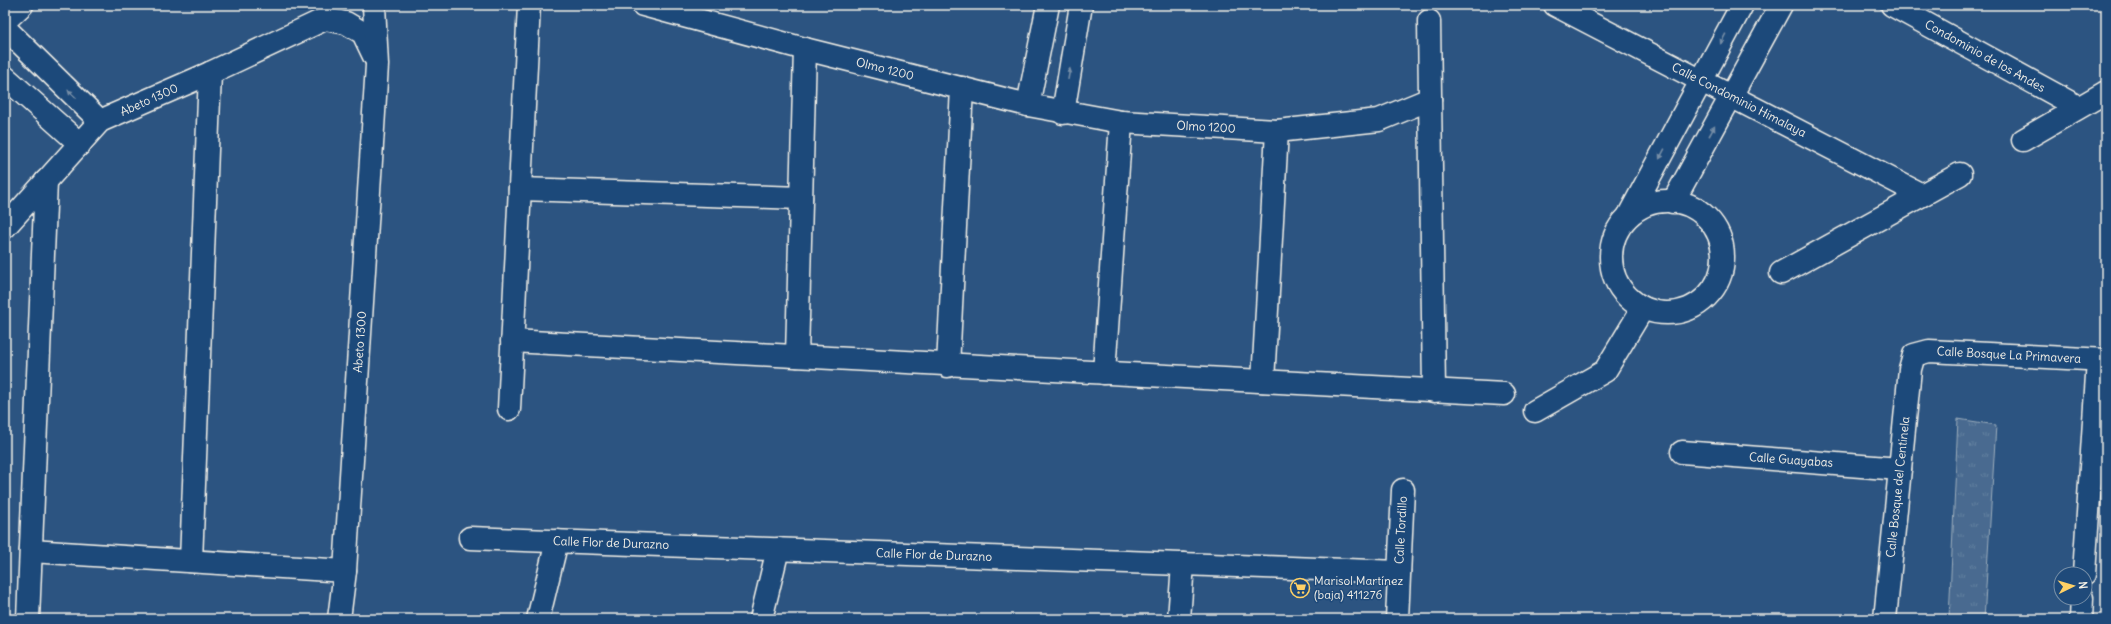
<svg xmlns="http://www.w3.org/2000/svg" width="2111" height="624" font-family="Delius,sans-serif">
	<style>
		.grass { fill: url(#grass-tufts); stroke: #9eaebc }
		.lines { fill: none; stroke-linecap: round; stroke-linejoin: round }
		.minor-casing { stroke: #f4f1e8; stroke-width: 25 }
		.minor { stroke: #1f4a7a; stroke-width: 22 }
		.oneway { fill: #748da6 }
		.labels { text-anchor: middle; stroke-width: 3; stroke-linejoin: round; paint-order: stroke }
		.street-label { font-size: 12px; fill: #f4f1e8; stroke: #1f4a7a }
		.poi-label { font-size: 12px; fill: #f4f1e8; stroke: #1f4a7a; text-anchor: start }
	</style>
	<defs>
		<pattern id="grass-tufts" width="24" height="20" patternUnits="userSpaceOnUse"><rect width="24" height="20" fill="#496b90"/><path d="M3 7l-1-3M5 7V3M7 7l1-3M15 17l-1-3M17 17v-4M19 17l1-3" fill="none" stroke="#6481a0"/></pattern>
	</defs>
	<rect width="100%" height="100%" fill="#2c5481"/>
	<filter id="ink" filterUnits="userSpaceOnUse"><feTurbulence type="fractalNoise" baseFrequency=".025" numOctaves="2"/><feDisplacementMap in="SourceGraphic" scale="8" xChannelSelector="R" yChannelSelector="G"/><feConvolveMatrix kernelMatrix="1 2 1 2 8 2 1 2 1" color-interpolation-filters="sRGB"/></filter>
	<g filter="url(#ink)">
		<path class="grass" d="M1958,419L1996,425L1984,619H1949Z"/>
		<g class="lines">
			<g class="minor-casing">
				<g id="minor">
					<path d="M643,5L805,49L1028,105L1121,122L1277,131L1379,120L1430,99"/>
					<path d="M1555,5L1922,195"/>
					<path d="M1892,5L2078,107"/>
					<path d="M5,21L22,5"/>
					<path d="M1429,21L1434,391"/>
					<path d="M5,28L100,121"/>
					<path d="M5,77L80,144"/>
					<path d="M1028,105L1048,5"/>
					<path d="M1063,113L1081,5"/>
					<path d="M2023,140L2106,92"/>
					<path d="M520,189L801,198"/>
					<circle cx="1667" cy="257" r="56"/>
					<path d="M1673,202L1781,5"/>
					<path d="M1629,215L1742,5"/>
					<path d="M5,227L100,121L210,73L325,19L346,23L363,33L374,56"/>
					<path d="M1781,273L1960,174"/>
					<path d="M512,341L1504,394"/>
					<path d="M797,356L805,49"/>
					<path d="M948,366L962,88"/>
					<path d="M1104,373L1121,122"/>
					<path d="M1263,381L1277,131"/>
					<path d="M509,409L529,5"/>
					<path d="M1535,411L1605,371L1643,308"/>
					<path d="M1682,452L1900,469"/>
					<path d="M470,538L1399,572"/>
					<path d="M31,551L345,571"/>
					<path d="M191,561L210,73"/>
					<path d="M2084,574L2098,360"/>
					<path d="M28,619L46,181"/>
					<path d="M339,619L345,571L377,65L374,5"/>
					<path d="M538,619L557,541"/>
					<path d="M761,619L778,549"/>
					<path d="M1179,619L1183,564"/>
					<path d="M1397,619L1403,490"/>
					<path d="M1885,619L1910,369L1914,355L1929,351L2106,360"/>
					<path d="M2081,619L2082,598"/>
				</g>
			</g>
			<use href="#minor" class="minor"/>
		</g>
		<defs><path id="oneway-solid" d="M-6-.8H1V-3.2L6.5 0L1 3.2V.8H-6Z"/></defs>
		<g class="oneway">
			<use href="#oneway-solid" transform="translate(1723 39) rotate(118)"/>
			<use href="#oneway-solid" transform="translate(1069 74) rotate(-80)"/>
			<use href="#oneway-solid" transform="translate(72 94) rotate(-137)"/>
			<use href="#oneway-solid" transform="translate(1712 131) rotate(-61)"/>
			<use href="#oneway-solid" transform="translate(1662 154) rotate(118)"/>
		</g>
	</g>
	<defs>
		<g id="supermarket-ring" transform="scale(1)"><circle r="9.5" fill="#1f4a7a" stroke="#ffd166" stroke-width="1.5"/><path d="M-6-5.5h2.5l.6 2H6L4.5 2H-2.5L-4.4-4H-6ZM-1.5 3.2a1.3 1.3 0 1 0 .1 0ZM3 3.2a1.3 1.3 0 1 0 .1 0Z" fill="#ffd166"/></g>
	</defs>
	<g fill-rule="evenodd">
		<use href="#supermarket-ring" x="1300" y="588"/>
	</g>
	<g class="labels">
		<g class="street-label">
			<text transform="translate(1985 56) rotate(29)" y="4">Condominio de los Andes</text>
			<text transform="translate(885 69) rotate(14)" y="4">Olmo 1200</text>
			<text transform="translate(149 100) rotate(-24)" y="4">Abeto 1300</text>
			<text transform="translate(1739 100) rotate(27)" y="4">Calle Condominio Himalaya</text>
			<text transform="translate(1206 127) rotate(3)" y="4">Olmo 1200</text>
			<text transform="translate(360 342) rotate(-86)" y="4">Abeto 1300</text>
			<text transform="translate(2009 355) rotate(3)" y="4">Calle Bosque La Primavera</text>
			<text transform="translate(1791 460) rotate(4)" y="4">Calle Guayabas</text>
			<text transform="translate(1898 487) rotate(-84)" y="4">Calle Bosque del Centinela</text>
			<text transform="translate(1401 530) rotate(-87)" y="4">Calle Tordillo</text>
			<text transform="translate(611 543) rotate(2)" y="4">Calle Flor de Durazno</text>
			<text transform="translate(934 555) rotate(2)" y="4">Calle Flor de Durazno</text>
		</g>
		<g class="poi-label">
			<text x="1314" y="585">Marisol Martínez<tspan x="1314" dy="14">(baja) 411276</tspan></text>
		</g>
	</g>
	<rect width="2111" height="624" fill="none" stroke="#1f4a7a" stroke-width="20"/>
	<rect x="10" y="10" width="2091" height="604" fill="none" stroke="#f4f1e8" stroke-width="1.5" filter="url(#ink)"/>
	<g transform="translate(2073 586) rotate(85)"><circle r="19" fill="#1f4a7a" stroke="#748da6"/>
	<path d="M0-3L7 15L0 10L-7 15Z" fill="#ffd166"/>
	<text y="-6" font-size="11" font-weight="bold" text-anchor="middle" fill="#f4f1e8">N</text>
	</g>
</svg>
